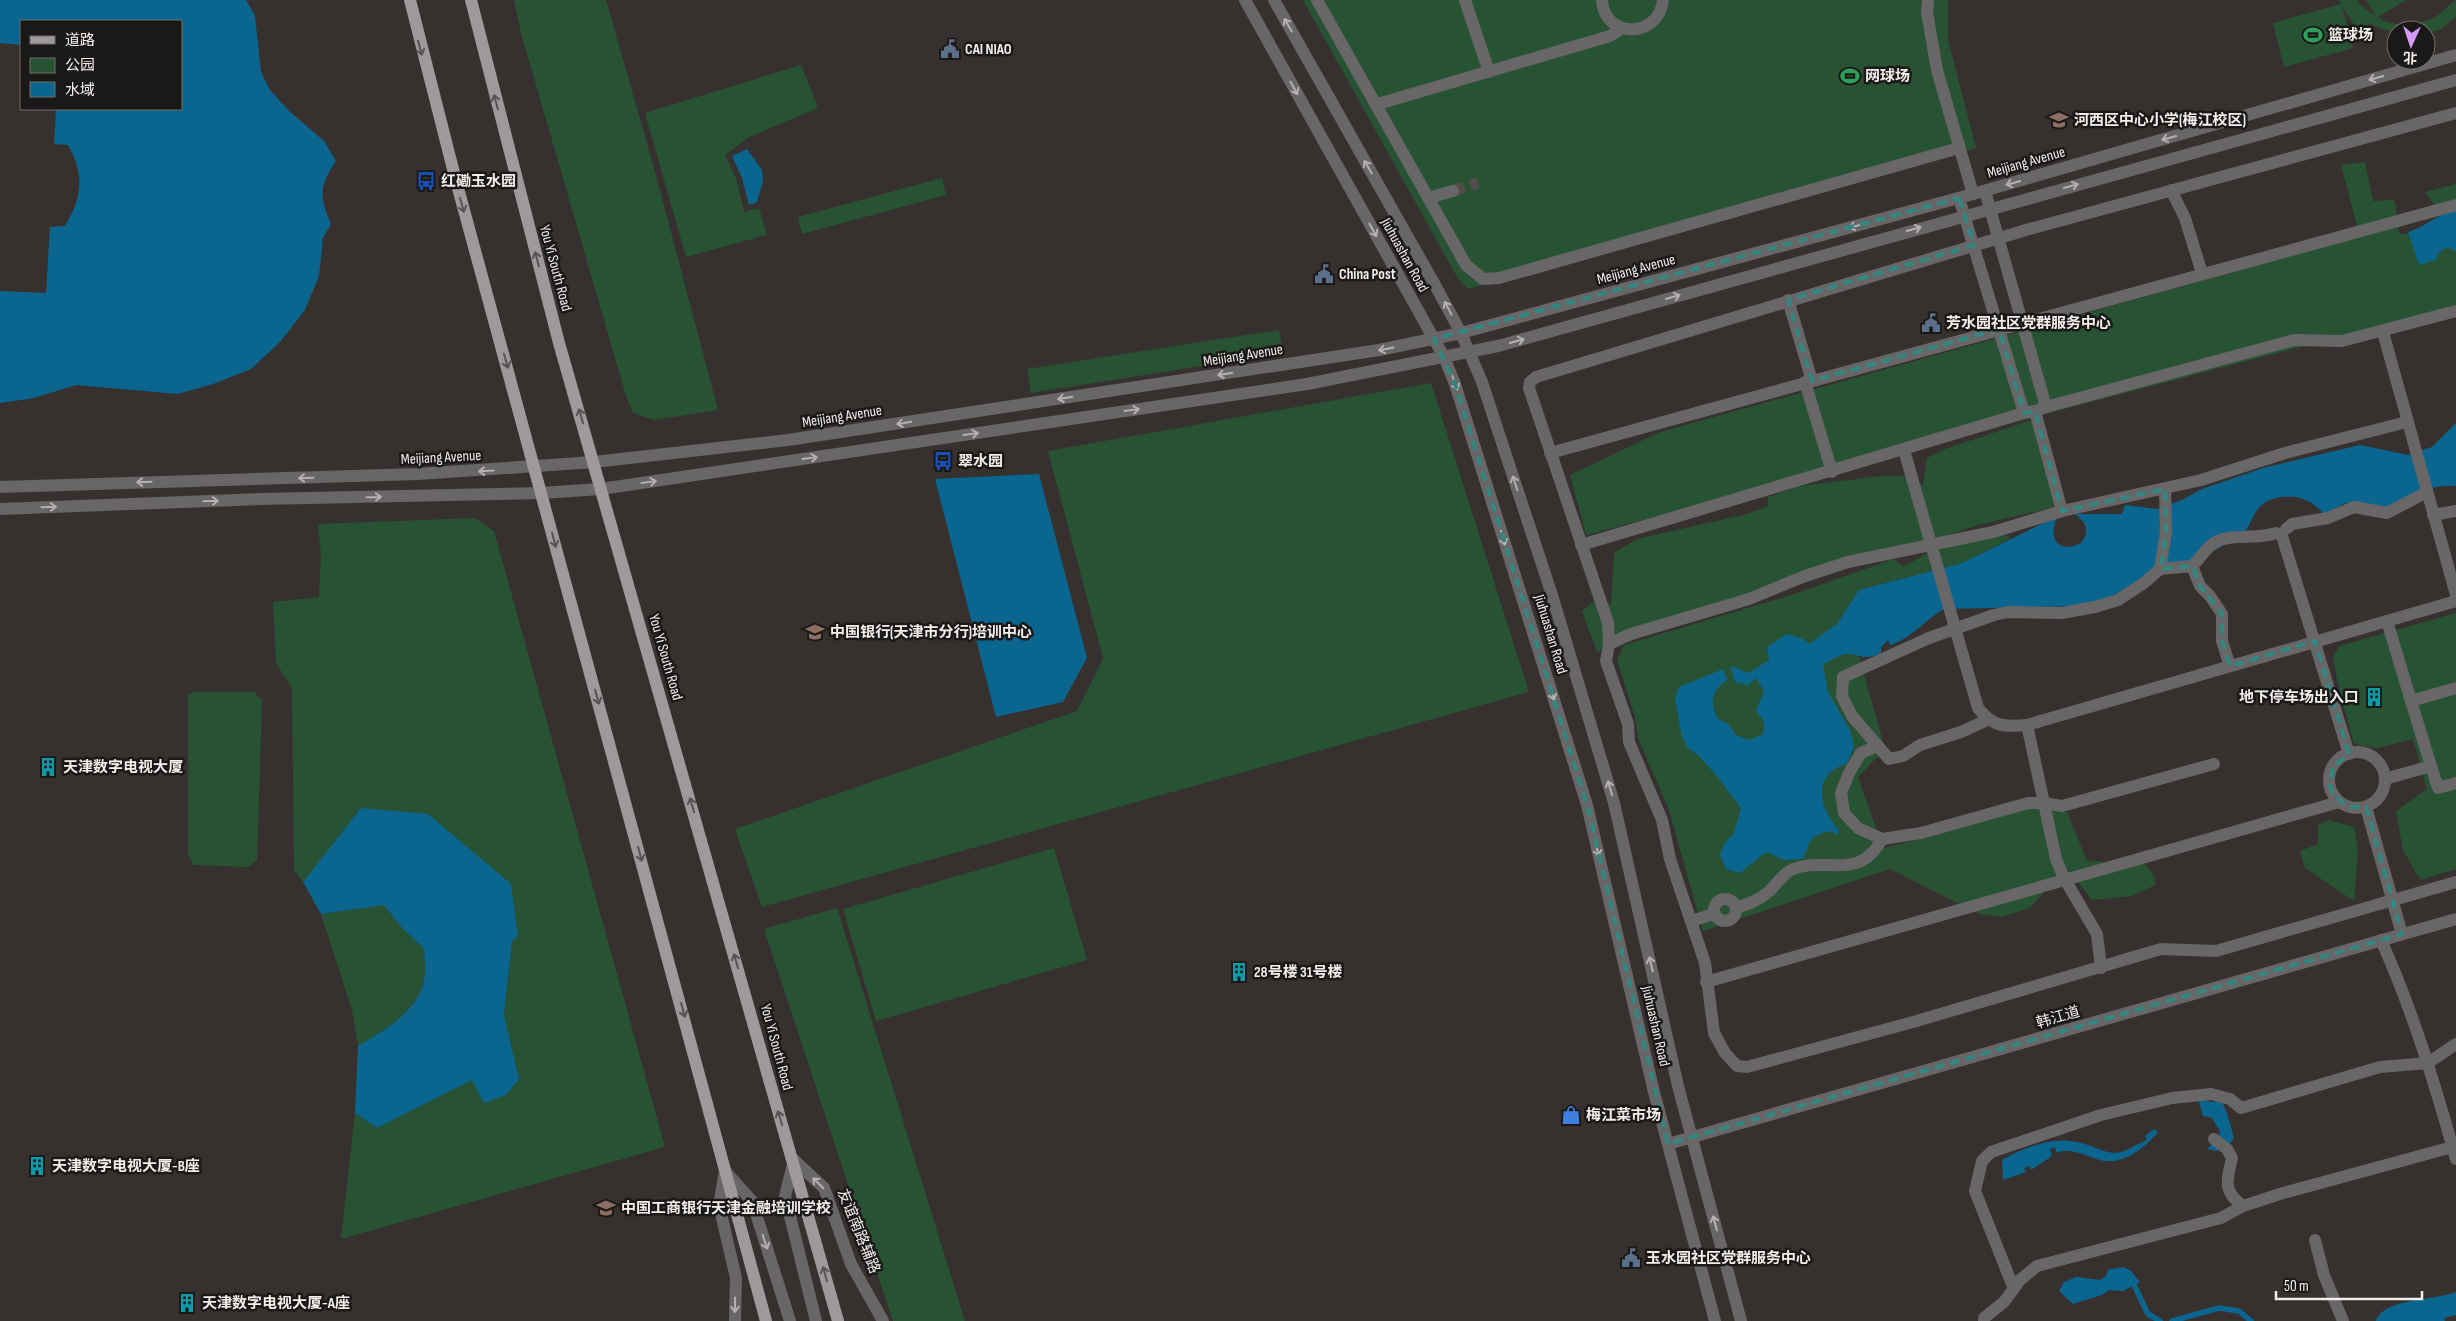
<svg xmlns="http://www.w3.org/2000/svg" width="2456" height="1321" font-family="'Sofia Sans Condensed','Noto Sans SC',sans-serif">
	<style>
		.green { fill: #285234 }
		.water { fill: #0b668f }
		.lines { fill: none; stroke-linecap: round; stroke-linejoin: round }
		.stream { stroke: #0b668f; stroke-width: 5.5 }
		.minor-tunnel { stroke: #524d4b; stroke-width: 12; stroke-dasharray: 12 6; stroke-linecap: butt }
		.minor { stroke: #696667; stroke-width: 12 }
		.tertiary { stroke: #696667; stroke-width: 12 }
		.primary { stroke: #9e999b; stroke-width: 12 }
		.oneway { stroke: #b4b1b0 }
		.oneway2 { stroke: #565353 }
		.marked { fill: none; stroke: #318881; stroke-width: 4; stroke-dasharray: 10 6; stroke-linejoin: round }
		.labels { text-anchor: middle; stroke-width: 5; stroke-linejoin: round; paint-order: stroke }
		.poi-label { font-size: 15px; font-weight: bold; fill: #f1eeec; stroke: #1b1918; text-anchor: start }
		.street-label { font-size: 15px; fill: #f1eeec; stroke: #1b1918 }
	</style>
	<rect width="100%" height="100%" fill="#36312f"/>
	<g class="green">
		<path d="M514,0H606L654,168L718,410L654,420L633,413L626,396L521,33Z"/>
		<path d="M1303,0H1948V40L1976,148L1468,289L1457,277Z"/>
		<path d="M2339,0H2357L2360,5L2376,16L2366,0H2406L2378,17C2392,28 2419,25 2435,17C2443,13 2449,3 2456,0V17L2441,29L2426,34V30H2396V34L2368,23L2375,35L2365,41L2342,6L2353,48L2284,67L2273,23L2341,4Z"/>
		<path d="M801,65L818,108L749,137L725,155L737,181L744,212L759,208L767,235L686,257L645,113Z"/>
		<path d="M2365,162L2373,201L2394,200C2399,211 2394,223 2400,234H2455L2425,192L2456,184V306L1586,535L1570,475L1660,432L2360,237L2341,165Z"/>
		<path d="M942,178L946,195L802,234L798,217Z"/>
		<path d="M1279,330L1283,353L1031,393L1027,369Z"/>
		<path d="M1431,383L1529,692L762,907L735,829L1077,711L1103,658L1048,451Z"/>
		<path d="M2032,420L2056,507L1978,525L1597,652L1582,611L1593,602L1611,604L1614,553L1637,539L1747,514L1768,506V497L1800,486L1882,476H1907L1923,485L1927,458L1945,449Z"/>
		<path d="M475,518L494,531L665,1147L341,1239L355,1113L377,1128L472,1080L519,1079L504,1015L512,941L361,808L303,882L294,870L292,688L276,663L273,602L319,597L321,555L318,524Z"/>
		<path d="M2004,534L2011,538L1962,563L1859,590L1846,610L1885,749L1858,777L1883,848L1925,838L2025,807L2067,812L2087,861L2145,864L2155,877V885L2132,896L2092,900L2077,881L2053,882L2030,908L2002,917L1979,914L1890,869L1703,931L1669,810L1638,738L1635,717L1617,660L1624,645L1791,595L1894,559L1903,567L1938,547Z"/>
		<path d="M2456,613V869L2420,880L2403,850L2396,811L2427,789L2413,739L2377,748L2354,744L2338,684L2333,658L2339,646Z"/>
		<path d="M193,692H254L262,700L257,860L248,867L194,865L188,854V695Z"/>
		<path d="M2328,820L2354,827L2358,849L2354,901L2305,868L2300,851L2318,844V825Z"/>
		<path d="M1054,848L1087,960L876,1021L843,909Z"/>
		<path d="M384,905L402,928L424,949C424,957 426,966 425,973C423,1009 385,1030 358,1046L352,1010L321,914Z"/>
		<path d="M837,908L965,1321H893L764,929Z"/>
	</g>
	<g class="water">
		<path d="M0,0H246L255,16L261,72L270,90L289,111L324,141L336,161C319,186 319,196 331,224L323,238L319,276L305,310L280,342L251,369L216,383L178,394L76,385L34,398L0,403V291L46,293L50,227L65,226C82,198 85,175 68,145L54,144L56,109H181V21H21V45L0,43Z"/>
		<path d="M747,149L762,170L763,181L757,202L749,205L742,178L732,156Z"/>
		<path d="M2456,210V252L2450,248L2443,249L2437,255L2436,260L2419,265L2408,232C2425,227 2439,213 2456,210Z"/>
		<path d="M2456,423V486C2429,484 2410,496 2388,510L2345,503L2324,515C2313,498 2289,492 2270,500C2252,507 2252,527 2242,534C2199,563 2147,580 2100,601L2084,606L1944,609C1923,621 1914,637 1890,645L1888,640L1881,647V653C1862,662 1861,653 1846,654C1839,655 1830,661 1823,664L1828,692L1850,730L1854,746L1847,764C1811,773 1819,809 1839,830L1837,835L1831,831C1805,837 1813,841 1802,859L1784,860L1766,852L1740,873L1726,869L1720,854L1725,843L1734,833L1741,808L1716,775L1699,756L1688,748L1682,737L1675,699L1679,687L1723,669L1727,680C1711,691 1710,701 1717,718L1728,724L1736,735L1749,740L1763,734C1766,723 1763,719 1756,711L1764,691L1756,678L1748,685L1735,682L1730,666L1749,673L1769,660L1767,647L1787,634L1803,639L1809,644L1837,624L1859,590L1962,563L2058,516C2046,537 2059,556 2082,542C2090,530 2086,521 2074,514H2122L2125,505L2157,509L2182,500L2202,489L2263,468L2360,445L2408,455L2432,447Z"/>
		<path d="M1039,474L1087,658L1063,702L996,717L935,479Z"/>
		<path d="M361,808L428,814L511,884L518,936L512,941L504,1015L519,1079L506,1095L484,1103L472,1080L377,1128L355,1113L358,1046C385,1030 423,1009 425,973C426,965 424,957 424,949L402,928L384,905L321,914L303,882Z"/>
		<path d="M2206,1100L2211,1102L2221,1101C2226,1107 2231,1128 2234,1137L2230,1144L2217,1151L2207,1149L2219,1138L2220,1131L2212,1118L2203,1116L2199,1101Z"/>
		<path d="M2154,1129L2158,1132C2146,1146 2127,1163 2106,1161C2092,1160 2071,1145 2057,1153L2055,1147L2050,1149L2052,1156L2031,1170L2029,1166L2024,1168L2026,1172L2003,1180L2002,1160C2023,1148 2052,1136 2077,1142C2090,1144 2101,1152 2114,1153C2126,1153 2136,1144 2147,1140L2145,1136Z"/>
		<path d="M2123,1267L2131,1271L2140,1282L2123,1291L2109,1290L2102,1295L2073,1304L2059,1291L2064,1282L2076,1277L2100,1280L2106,1276L2108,1270Z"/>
		<path d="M2456,1292V1315L2444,1318L2445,1321H2376C2383,1298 2437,1300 2456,1292Z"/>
	</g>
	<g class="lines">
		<g class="stream">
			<path d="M2134,1285L2148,1314L2160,1321"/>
			<path d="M2172,1321L2219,1308L2239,1311L2251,1321"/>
		</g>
		<path class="minor-tunnel" d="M1453,191L1478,183"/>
		<g class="minor">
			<path d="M1317,0L1466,265L1483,279L1499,278L1959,148"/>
			<path d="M1465,0L1489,72"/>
			<path d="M1602,0C1604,39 1659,39 1663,0"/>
			<path d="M1928,0L1927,12L1937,70L1973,194"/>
			<path d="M1378,104L1610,36L1622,28"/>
			<path d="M2456,113L2026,230L1536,377L1530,382L1529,388L1608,623L1609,644L1606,661L1628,724L1629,742L1662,820L1670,859L1705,963L1714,1033L1725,1053L1737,1066L1747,1067L1913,1022L2161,949L2216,951L2456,882"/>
			<path d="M2171,190L2185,218L2202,273"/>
			<path d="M1985,191L2046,407L2040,409"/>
			<path d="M1428,198L1453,191"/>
			<path d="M1959,198L2024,413L2035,411L2062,511"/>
			<path d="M1788,300L1812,381"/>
			<path d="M2383,332L2456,595"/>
			<path d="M1805,382L1832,472"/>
			<path d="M2046,407L2294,340L2342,341L2456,311"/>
			<path d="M1904,450L1978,708C1993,727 2004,727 2027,725L2456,601"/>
			<path d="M1550,453L2456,205"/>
			<path d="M2433,515L2456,511"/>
			<path d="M2286,529L2292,524L2328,518L2354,507L2387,513L2427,492"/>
			<path d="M2282,536L2349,754"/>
			<path d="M1581,545L2024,413"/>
			<path d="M2192,566L2200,586L2210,596L2222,614V641L2230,666"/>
			<path d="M2160,569L2166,532L2165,489"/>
			<path d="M2387,621L2411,701L2456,688"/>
			<path d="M1609,644L1631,634L1749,599L1805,576L1848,562L1993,532L2062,511L2201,480L2285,453L2407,422"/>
			<path d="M2411,701L2431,766"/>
			<path d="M1987,720L1961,732L1920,745L1903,756L1889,759L1852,716L1842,696L1843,677L1929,638L1994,615L2008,612L2062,613L2095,607L2118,600L2144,583L2160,569L2192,566C2200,559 2206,548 2214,543C2228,533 2257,540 2276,533"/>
			<path d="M1877,746L1861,753L1849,773L1841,793L1844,813L1858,828L1882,839L1921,833L2028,803H2044L2027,725"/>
			<circle cx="2357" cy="780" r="28"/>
			<path d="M2385,779L2431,766L2438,788L2456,783"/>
			<path d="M2366,807L2402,934"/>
			<circle cx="1725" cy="910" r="11"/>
			<path d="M1736,908C1747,904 1758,901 1767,893C1775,887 1783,873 1793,869C1827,856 1859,882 1882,839"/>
			<path d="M1691,921L1714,914"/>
			<path d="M2381,940C2413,1011 2435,1085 2456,1159"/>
			<path d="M2101,968L2097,934L2064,878L2056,859L2044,803L2062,806L2214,764"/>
			<path d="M1706,982L2339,802"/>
			<path d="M2214,1139L2227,1149L2232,1158C2227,1180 2222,1191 2243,1206"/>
			<path d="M1668,1144L2456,919"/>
			<path d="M2315,1240L2324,1275L2343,1321"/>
			<path d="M2014,1289L1975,1191L1982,1161L1991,1152L2101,1115L2172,1098L2211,1094L2230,1099L2241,1108L2380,1067L2428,1063L2456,1044"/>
			<path d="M1984,1321V1318L2004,1302L2020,1280L2037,1266L2221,1218L2243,1206L2283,1193L2456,1146"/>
		</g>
		<g class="tertiary">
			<path d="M1245,0L1444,357L1455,384L1587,805L1654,1092L1715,1321"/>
			<path d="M1274,0L1435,285L1461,333L1482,382L1552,595L1614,803L1678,1086L1741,1321"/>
			<path d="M0,487L418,474L594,462L788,440L1379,350L1461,333L1973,194L2456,55"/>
			<path d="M0,509L260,499L541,493L601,489L1307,384L1498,346L2456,80"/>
			<path d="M725,1171L752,1201L790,1321"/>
			<path d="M725,1171L719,1205L736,1278L735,1321"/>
			<path d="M816,1321L785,1196L794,1160L824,1188L851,1264L883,1321"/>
		</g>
		<g class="primary">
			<path d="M410,0L455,177L766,1321"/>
			<path d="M471,0L559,343L838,1321"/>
		</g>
	</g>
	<defs><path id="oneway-shaft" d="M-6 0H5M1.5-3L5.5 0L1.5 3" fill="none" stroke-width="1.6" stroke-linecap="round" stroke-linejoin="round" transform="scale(1.25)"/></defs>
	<g class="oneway">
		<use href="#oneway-shaft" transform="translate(1288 25) rotate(-120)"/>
		<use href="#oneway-shaft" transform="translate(2376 78) rotate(164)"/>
		<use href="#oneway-shaft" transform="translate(1294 88) rotate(61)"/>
		<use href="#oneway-shaft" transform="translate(2169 138) rotate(164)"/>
		<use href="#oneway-shaft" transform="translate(1368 167) rotate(-120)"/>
		<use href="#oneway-shaft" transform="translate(2013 183) rotate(164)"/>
		<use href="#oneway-shaft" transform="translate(2071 186) rotate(-15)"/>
		<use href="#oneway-shaft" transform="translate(1856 226) rotate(165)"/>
		<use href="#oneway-shaft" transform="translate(1914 229) rotate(-16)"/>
		<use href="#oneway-shaft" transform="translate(1373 230) rotate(61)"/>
		<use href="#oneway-shaft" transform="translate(1673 297) rotate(-16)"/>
		<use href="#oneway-shaft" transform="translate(1448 308) rotate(-118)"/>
		<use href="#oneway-shaft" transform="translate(1517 341) rotate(-16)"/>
		<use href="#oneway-shaft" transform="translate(1386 349) rotate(169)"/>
		<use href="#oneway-shaft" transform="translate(1225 374) rotate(171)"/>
		<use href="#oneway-shaft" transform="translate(1455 383) rotate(69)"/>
		<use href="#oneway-shaft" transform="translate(1065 398) rotate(171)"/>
		<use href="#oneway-shaft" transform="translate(1132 410) rotate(-8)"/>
		<use href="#oneway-shaft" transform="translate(904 423) rotate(171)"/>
		<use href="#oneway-shaft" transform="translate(971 434) rotate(-8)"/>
		<use href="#oneway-shaft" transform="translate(810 458) rotate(-8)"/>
		<use href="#oneway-shaft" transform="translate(486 471) rotate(177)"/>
		<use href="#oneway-shaft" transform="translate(306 478) rotate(178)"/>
		<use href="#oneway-shaft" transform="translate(144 482) rotate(178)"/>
		<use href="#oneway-shaft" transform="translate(649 482) rotate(-8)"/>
		<use href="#oneway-shaft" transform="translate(1515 483) rotate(-108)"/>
		<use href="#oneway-shaft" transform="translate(374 497) rotate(-1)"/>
		<use href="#oneway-shaft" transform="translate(211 501) rotate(-2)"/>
		<use href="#oneway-shaft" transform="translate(49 507) rotate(-2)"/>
		<use href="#oneway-shaft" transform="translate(1503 538) rotate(73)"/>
		<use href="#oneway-shaft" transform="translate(1552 693) rotate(73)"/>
		<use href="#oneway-shaft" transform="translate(1610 788) rotate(-107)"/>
		<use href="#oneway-shaft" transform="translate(1597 849) rotate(77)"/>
		<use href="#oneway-shaft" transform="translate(1651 964) rotate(-103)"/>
		<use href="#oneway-shaft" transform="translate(818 1183) rotate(-135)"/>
		<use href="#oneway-shaft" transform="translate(1715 1223) rotate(-105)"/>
		<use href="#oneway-shaft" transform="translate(765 1242) rotate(72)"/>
		<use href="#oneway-shaft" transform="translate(735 1305) rotate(91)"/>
	</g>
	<g class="oneway2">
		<use href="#oneway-shaft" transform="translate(420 48) rotate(75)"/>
		<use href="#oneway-shaft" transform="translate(496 102) rotate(-105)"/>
		<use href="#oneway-shaft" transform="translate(462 205) rotate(74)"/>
		<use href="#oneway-shaft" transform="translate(537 259) rotate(-105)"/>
		<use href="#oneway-shaft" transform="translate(506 361) rotate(74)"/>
		<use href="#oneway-shaft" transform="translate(581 416) rotate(-106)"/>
		<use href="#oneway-shaft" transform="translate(554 540) rotate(75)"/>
		<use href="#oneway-shaft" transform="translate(597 697) rotate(75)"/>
		<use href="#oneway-shaft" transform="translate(692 805) rotate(-106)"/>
		<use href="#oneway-shaft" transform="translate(640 854) rotate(75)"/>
		<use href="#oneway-shaft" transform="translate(736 961) rotate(-106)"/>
		<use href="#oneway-shaft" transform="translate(683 1010) rotate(75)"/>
		<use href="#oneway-shaft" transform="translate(780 1118) rotate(-107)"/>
		<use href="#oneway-shaft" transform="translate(825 1274) rotate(-105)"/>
	</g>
	<path class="marked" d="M1959,198L1974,245L1788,300L1812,381L1999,329L2024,413L2035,411L2062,511L2165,489L2166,532L2161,569L2192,566L2200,586L2222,614V641L2230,666L2315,641L2349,754L2333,767L2330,786L2334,795L2348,807H2366L2402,934L1668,1144L1587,805L1455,384L1434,339Z"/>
	<defs>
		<g id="stadium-bare" transform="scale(1.5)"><path d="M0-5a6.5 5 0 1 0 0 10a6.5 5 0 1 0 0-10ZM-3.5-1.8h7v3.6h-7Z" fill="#2e9e5b" stroke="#1b1918" stroke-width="2.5" paint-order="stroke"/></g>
		<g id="civic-bare" transform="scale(1.5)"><path d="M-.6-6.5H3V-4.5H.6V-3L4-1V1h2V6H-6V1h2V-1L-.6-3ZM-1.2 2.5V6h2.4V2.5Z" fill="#5c6f8a" stroke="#1b1918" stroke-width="2.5" paint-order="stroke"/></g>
		<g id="school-bare" transform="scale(1.5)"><path d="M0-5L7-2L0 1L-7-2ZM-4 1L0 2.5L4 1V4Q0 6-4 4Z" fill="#8d6e63" stroke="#1b1918" stroke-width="2.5" paint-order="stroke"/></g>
		<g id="bus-bare" transform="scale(1.5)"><path d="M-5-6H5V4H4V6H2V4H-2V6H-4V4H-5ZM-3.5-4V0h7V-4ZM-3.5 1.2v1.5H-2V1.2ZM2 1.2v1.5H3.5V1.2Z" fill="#1a4fb4" stroke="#1b1918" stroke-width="2.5" paint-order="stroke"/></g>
		<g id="building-bare" transform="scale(1.5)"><path d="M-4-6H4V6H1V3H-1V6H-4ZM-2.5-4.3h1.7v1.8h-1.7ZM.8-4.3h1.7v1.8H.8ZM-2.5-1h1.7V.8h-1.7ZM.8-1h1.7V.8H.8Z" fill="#0f9aa8" stroke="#1b1918" stroke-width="2.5" paint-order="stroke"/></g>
		<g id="shop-bare" transform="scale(1.5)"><path d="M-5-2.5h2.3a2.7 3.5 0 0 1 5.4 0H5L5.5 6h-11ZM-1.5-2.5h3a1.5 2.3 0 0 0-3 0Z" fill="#3f7fe0" stroke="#1b1918" stroke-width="2.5" paint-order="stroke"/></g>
	</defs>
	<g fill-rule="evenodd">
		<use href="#stadium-bare" x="2313" y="35"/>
		<use href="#civic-bare" x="950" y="49"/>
		<use href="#stadium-bare" x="1850" y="76"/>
		<use href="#school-bare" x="2059" y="120"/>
		<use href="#bus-bare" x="426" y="181"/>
		<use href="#civic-bare" x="1324" y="274"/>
		<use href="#civic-bare" x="1931" y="323"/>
		<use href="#bus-bare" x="943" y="461"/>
		<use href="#school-bare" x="815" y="632"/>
		<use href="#building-bare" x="2374" y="697"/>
		<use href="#building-bare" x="48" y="767"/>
		<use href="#building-bare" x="1239" y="972"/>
		<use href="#shop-bare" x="1571" y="1115"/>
		<use href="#building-bare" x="37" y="1166"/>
		<use href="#school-bare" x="606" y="1208"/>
		<use href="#civic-bare" x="1631" y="1258"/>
		<use href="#building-bare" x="187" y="1303"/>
	</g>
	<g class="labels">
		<g class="poi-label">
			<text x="2328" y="40">篮球场</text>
			<text x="965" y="54">CAI NIAO</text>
			<text x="1865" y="81">网球场</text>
			<text x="2074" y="125">河西区中心小学(梅江校区)</text>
			<text x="441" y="186">红磡玉水园</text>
			<text x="1339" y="279">China Post</text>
			<text x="1946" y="328">芳水园社区党群服务中心</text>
			<text x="958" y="466">翠水园</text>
			<text x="830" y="637">中国银行(天津市分行)培训中心</text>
			<text x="2359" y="702" text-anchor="end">地下停车场出入口</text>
			<text x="63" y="772">天津数字电视大厦</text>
			<text x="1254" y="977">28号楼 31号楼</text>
			<text x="1586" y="1120">梅江菜市场</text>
			<text x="52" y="1171">天津数字电视大厦-B座</text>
			<text x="621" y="1213">中国工商银行天津金融培训学校</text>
			<text x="1646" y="1263">玉水园社区党群服务中心</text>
			<text x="202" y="1308">天津数字电视大厦-A座</text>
		</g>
		<g class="street-label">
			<text transform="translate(2026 162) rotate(-16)" y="5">Meijiang Avenue</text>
			<text transform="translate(1405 255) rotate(61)" y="5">Jiuhuashan Road</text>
			<text transform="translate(556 268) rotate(75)" y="5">You Yi South Road</text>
			<text transform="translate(1636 269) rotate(-15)" y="5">Meijiang Avenue</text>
			<text transform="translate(1243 355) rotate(-9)" y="5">Meijiang Avenue</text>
			<text transform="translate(842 416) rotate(-9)" y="5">Meijiang Avenue</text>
			<text transform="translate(441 457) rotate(-3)" y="5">Meijiang Avenue</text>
			<text transform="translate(1551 634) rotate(73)" y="5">Jiuhuashan Road</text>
			<text transform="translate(666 657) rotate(74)" y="5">You Yi South Road</text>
			<text transform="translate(2058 1017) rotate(-16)" y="5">韩江道</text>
			<text transform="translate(1656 1026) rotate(77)" y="5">Jiuhuashan Road</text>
			<text transform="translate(777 1047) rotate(75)" y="5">You Yi South Road</text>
			<text transform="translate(859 1231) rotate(68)" y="5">友谊南路辅路</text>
		</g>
	</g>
	<rect x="20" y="20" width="162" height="90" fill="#1b1918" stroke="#716e6d"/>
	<rect x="30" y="36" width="25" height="8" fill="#9e999b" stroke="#716e6d"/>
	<text x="65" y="45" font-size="15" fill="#f1eeec">道路</text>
	<rect x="30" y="58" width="25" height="15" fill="#285234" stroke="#716e6d"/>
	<text x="65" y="70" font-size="15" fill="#f1eeec">公园</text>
	<rect x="30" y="82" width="25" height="15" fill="#0b668f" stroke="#716e6d"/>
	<text x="65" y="95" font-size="15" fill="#f1eeec">水域</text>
	<g transform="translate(2411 45) rotate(183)"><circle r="24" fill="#1b1918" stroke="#716e6d"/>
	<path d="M0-4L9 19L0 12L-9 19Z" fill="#d59bfa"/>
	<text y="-8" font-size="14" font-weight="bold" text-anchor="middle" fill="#f1eeec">北</text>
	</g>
	<path d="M2276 1291v8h146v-8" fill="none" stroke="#f1eeec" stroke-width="2.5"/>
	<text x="2284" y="1291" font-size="15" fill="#f1eeec" stroke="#1b1918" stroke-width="4" paint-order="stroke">50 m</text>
</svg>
